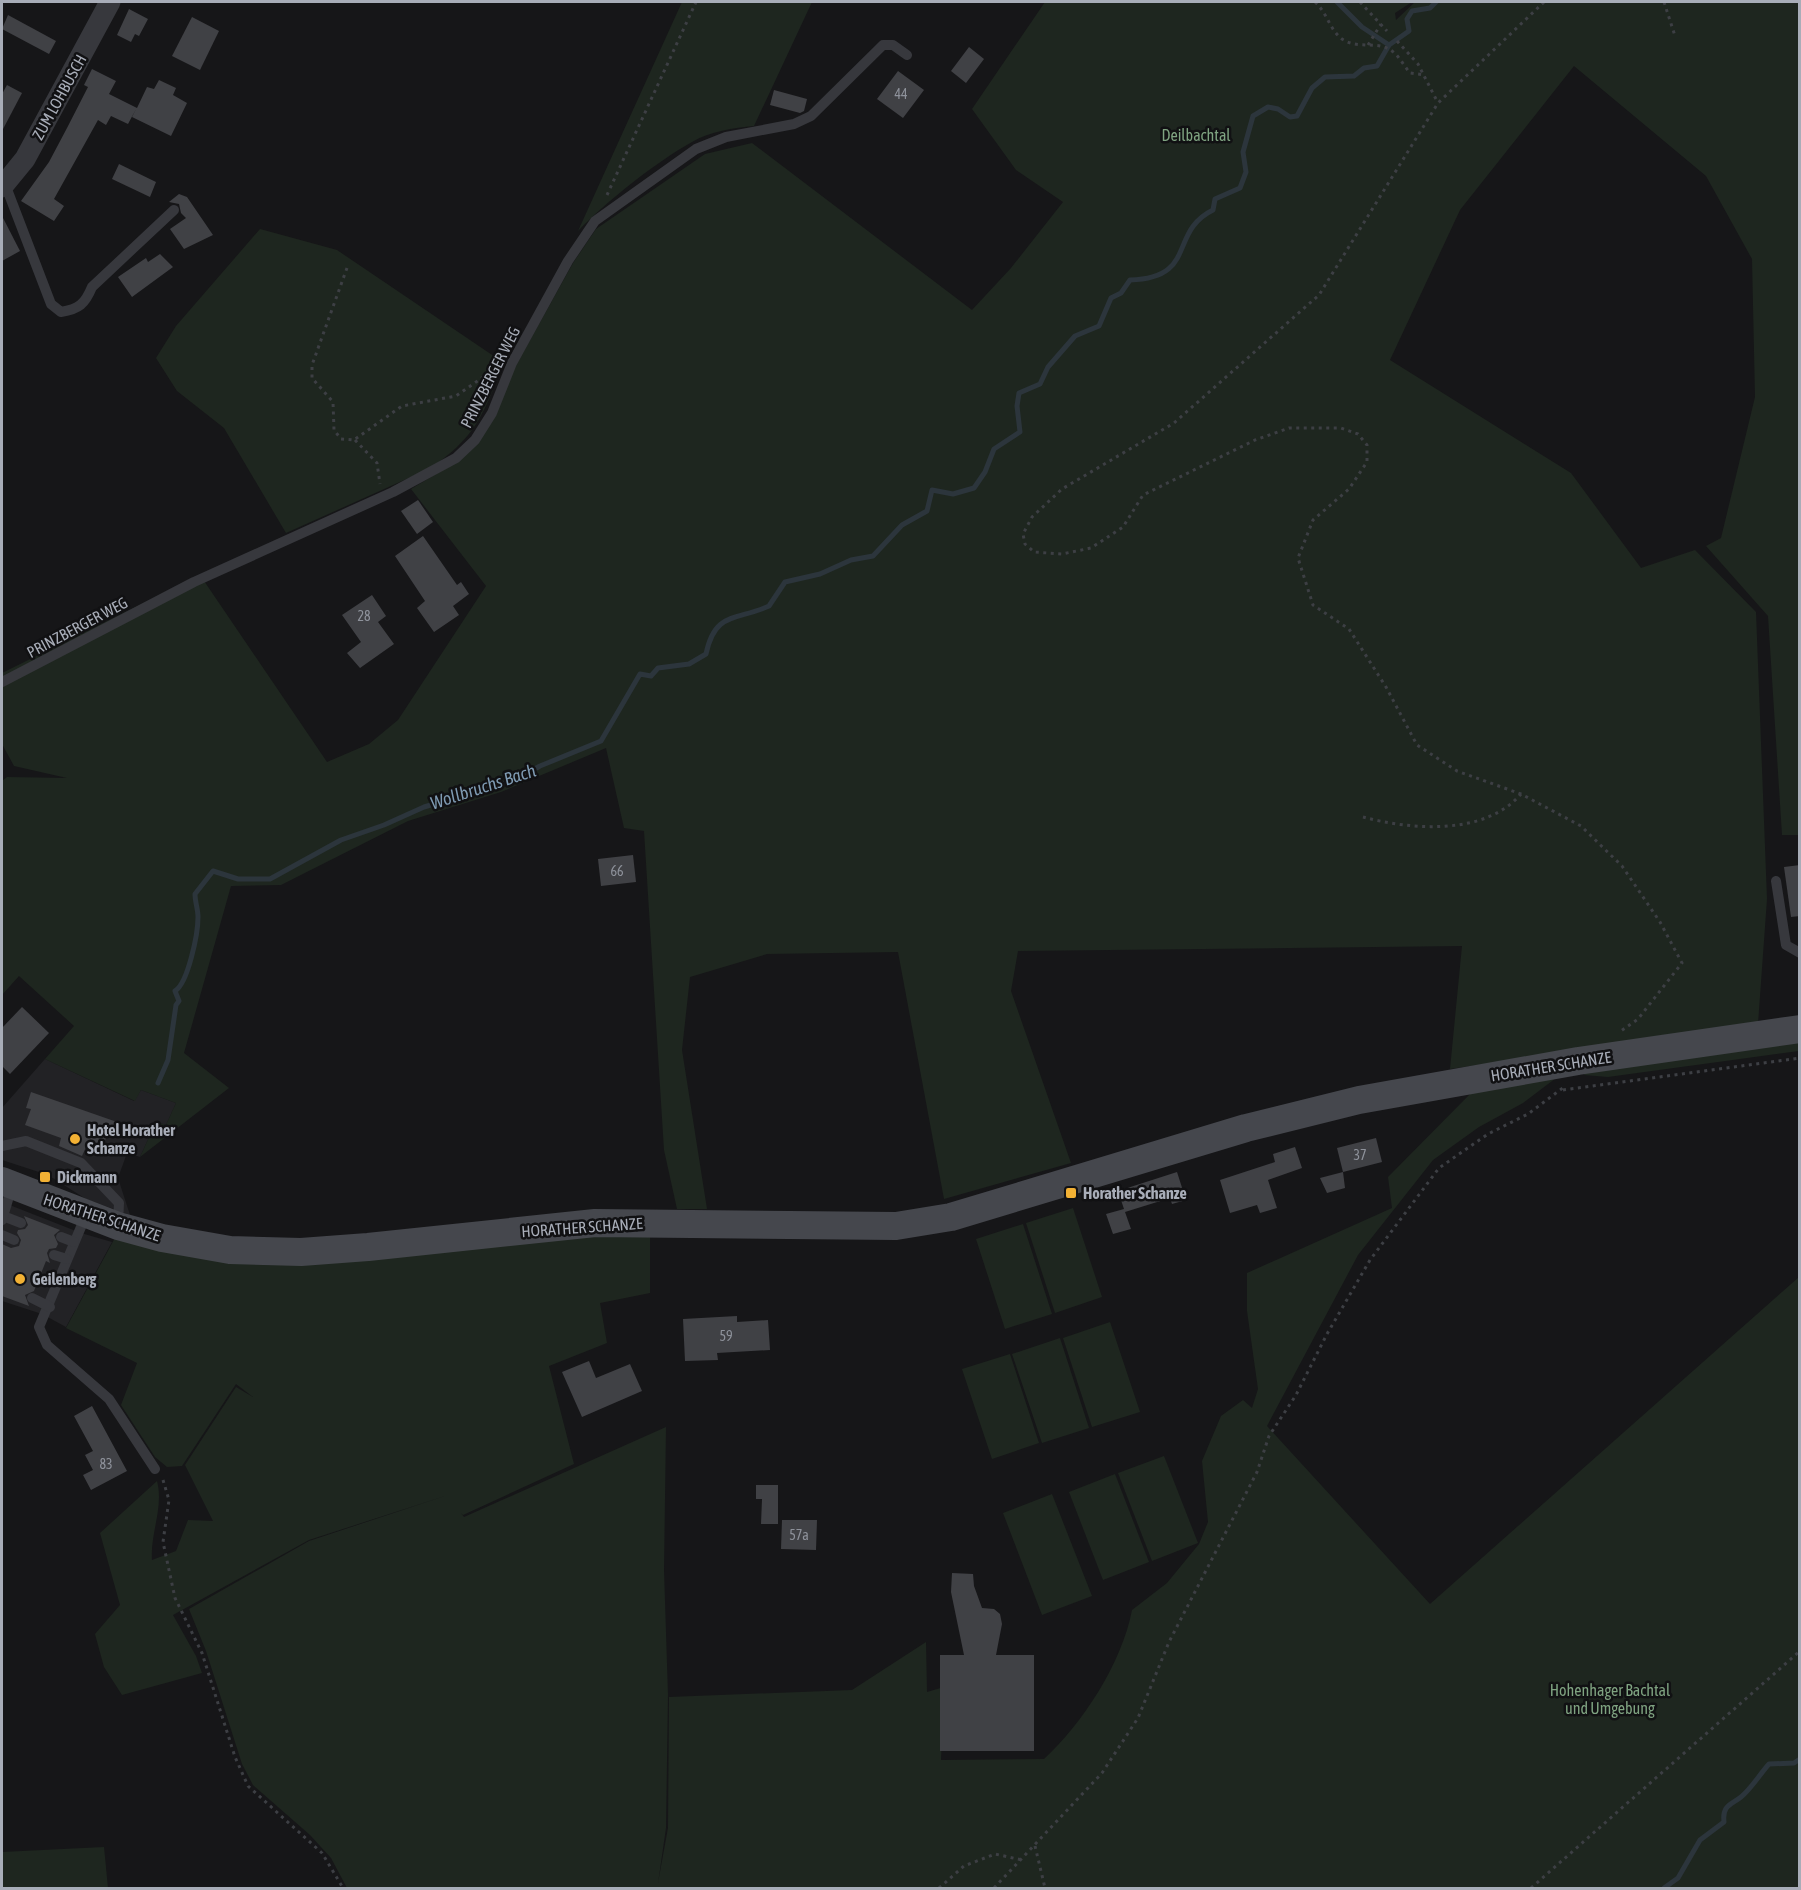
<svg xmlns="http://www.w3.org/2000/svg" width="1801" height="1890" font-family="'Asap Condensed',sans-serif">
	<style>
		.built { fill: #222225 }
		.green { fill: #1e261f }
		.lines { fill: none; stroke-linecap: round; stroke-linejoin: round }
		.stream { stroke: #2c353c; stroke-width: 5 }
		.building { fill: #404145 }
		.path { stroke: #3d3f44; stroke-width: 3; stroke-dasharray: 3 4.5; stroke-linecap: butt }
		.service { stroke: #37383d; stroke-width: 10 }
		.minor { stroke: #37383d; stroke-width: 21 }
		.secondary { stroke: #45474d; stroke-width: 28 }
		.poi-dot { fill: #f2b134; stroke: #111113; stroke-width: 2 }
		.labels { text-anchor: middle; stroke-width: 5; stroke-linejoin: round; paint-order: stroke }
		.number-label { font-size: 14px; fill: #8e929b }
		.street-label { font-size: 16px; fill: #a8adb8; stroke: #111113 }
		.park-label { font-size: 16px; fill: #7fa381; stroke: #111113 }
		.poi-label { font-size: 16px; font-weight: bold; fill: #a8adb8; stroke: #111113; text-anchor: start }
		.water-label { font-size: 18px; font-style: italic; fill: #7f9bb3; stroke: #111113 }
	</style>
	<rect width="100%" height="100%" fill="#161618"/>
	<g class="built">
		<path d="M45,1059L134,1101L141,1090L176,1103L166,1125L156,1122L140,1157L127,1153L118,1178L130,1215L86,1199L48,1175L2,1160V1108Z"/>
		<path d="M2,1202L81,1233L112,1242L66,1327L42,1314L2,1301Z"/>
	</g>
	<g class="green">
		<path d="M682,2H812L754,126C734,128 710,131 692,142C656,162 607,201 578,231Z"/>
		<path d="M1045,2H1412L1395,13L1396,20L1415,2H1799V835H1782L1768,616L1706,546L1721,538L1755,397L1752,259L1706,176L1574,66L1460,210L1390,360L1571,473L1641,568L1695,550L1756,612L1767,899L1758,1024L1450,1069L1462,946L1018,951L1011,991L1071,1163L944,1199L898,952L767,954L690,977L682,1050L707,1209H677L664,1150L644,831L624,828L606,748L501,792L408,821L281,885L231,886L184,1053L229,1088L140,1157L156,1122L166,1125L176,1103L141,1090L135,1101L45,1059L74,1026L19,976L2,995V781L7,777L67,778L14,766L2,744V673L200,575L327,762L369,744L398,720L486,586L411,489L458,461L514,369L573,263L596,229L705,154L752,143L972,310L1011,268L1063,202L1016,170L972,109Z"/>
		<path d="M260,229L337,250L504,363C483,414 478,435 431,468L286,533L224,428L177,391L156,358L176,326Z"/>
		<path d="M1799,1039V1051L1608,1077L1584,1075L1587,1070Z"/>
		<path d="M1560,1075L1523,1103L1479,1127L1433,1160L1358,1255L1267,1426L1430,1604L1799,1277V1888H347L331,1858L310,1835L253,1785L242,1764L206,1651L189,1609L309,1541L448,1495L309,1540L173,1615L196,1656L202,1673L122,1695L104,1667L95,1634L120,1605L100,1533L157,1481C164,1508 150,1533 152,1560L176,1551L188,1520L213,1521L185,1465L236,1387L253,1397L236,1384L182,1466L167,1467L155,1457L121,1405L137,1363L66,1328L116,1236L161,1246L650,1232V1293L600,1303L607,1343L549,1366L574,1464L463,1515L461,1513L464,1517L666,1427L664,1570L668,1695L666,1828L658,1883L668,1828L669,1697L852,1690L926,1642L927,1692L944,1687L941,1760L1044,1759C1083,1723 1122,1663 1132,1610L1167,1583L1199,1544L1208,1522L1202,1461L1221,1416L1243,1400L1252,1408L1258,1389L1247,1311V1273L1392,1208L1388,1177L1472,1092Z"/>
		<path d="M1073,1208L1102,1297L1055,1313L1026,1223Z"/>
		<path d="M1023,1224L1052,1314L1005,1329L976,1239Z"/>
		<path d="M1110,1322L1140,1412L1092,1427L1063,1338Z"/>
		<path d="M1060,1338L1089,1428L1042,1443L1012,1354Z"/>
		<path d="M1010,1354L1039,1443L992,1459L962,1369Z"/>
		<path d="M1164,1456L1198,1543L1152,1561L1118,1473Z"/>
		<path d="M1115,1474L1149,1562L1103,1580L1069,1492Z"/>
		<path d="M1052,1494L1092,1596L1042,1615L1003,1513Z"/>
		<path d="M104,1847L108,1888H2V1852Z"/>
	</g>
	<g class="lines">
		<g class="stream">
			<path d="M1337,2L1362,27L1389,45"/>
			<path d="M158,1083L168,1060L176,1005L179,1001L175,991C188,983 198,934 198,917C198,909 195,902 195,894L213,871L238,879H270L341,840L384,825L424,807L515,780L540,766L601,741L640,674L651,676L658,668L689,664L706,654C715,611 736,621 769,606L785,582L820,574L851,560L873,556L902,525L927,511L932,490L953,494L974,488L985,472L994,449L1020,432L1017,406L1019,393L1040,384L1048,367L1075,336L1099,326L1111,298L1121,293L1130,280C1198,278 1168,232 1213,210L1215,199L1240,188L1246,172L1243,152L1253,116L1268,107L1278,109L1290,117L1297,116L1312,88L1325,77L1354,76L1364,68L1377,66L1389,45L1409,31L1407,19L1412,11L1430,8L1436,2"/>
			<path d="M1664,1888L1678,1878L1700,1840L1724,1822C1722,1805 1731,1805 1741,1797C1751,1789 1760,1774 1769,1764L1794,1763L1800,1759"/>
		</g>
	</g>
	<g class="building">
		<path d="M129,9L148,19L139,36L135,34L131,42L117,35Z"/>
		<path d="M8,15L56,41L49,54L2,29Z"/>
		<path d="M192,17L219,31L200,70L172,56Z"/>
		<path d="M969,47L984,59L966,83L951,71Z"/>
		<path d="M92,69L116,81L109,94L137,108L147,87L154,89L159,80L176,88L173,95L187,103L171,136L132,117L136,109L128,124L111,116L106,125L98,120L54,199L64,206L54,221L21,201L49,162L67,128L88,87L84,85Z"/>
		<path d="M898,71L924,90L903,118L877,99Z"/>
		<path d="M7,85L22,93L2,131V94Z"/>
		<path d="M774,90L807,99L804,111L800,113L770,105Z"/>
		<path d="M119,164L156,182L150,197L112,179Z"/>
		<path d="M179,194L187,197L213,235L184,249L170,229L186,218L181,213L179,204L169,202Z"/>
		<path d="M2,216L20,251L2,261Z"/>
		<path d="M160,254L173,267L132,297L118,277L146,258L148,262Z"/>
		<path d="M418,500L433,522L417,534L401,511Z"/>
		<path d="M423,536L457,585L461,582L469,594L453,606L459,615L434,632L417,608L425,601L395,556Z"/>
		<path d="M372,595L386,616L378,622L394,644L360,668L347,653L361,642L342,615Z"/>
		<path d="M633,855L636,882L601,886L598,859Z"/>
		<path d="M1800,865V916L1791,917L1784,867Z"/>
		<path d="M22,1007L49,1033L10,1074L2,1066V1028Z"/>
		<path d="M31,1092L117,1122L111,1137L107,1135L101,1152L86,1147L82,1156L59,1146L61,1138L25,1125L31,1109L26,1108Z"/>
		<path d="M1376,1138L1382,1162L1343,1172L1337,1148Z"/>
		<path d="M1295,1147L1302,1168L1268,1180L1277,1208L1260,1213L1257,1205L1230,1213L1220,1180L1275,1162L1273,1154Z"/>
		<path d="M1177,1172L1186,1200L1172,1204L1170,1198L1125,1212L1131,1229L1113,1234L1106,1214L1124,1209L1118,1191Z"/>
		<path d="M1343,1172L1345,1188L1327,1193L1320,1178Z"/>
		<path d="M24,1216L60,1230L54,1235L58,1244L56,1248L49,1249L47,1253L50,1263L46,1261L34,1291L25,1295L29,1306L2,1296V1244L11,1248L19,1246L21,1240L17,1233L18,1230L25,1229L28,1225Z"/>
		<path d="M737,1316V1322L768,1320L770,1350L717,1353L718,1360L685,1361L683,1319Z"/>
		<path d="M589,1361L596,1378L630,1364L642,1391L582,1417L562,1372Z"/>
		<path d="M92,1406L127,1471L91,1490L83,1475L93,1470L85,1455L93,1451L74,1416Z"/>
		<path d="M756,1485H778V1524H761L762,1499H756Z"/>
		<path d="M782,1520H817L816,1550L781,1549Z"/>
		<path d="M952,1573L973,1574L974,1586L982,1608L994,1609L1000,1614L1002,1624L996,1655H1034V1751H940V1655H964L951,1592Z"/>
	</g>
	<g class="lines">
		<g class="path">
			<path d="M1315,2C1328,14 1329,29 1342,39C1358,50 1377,40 1392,51C1399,56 1404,66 1410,73L1425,75"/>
			<path d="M1360,2L1387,31"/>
			<path d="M1544,2L1438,103L1319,295L1174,423L1062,489L1032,517L1023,534L1025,544L1034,552L1062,554L1091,548L1123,527L1143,495L1255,440L1289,428H1341L1358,434L1367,445V462L1349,489L1313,520L1298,558L1313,605L1349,629L1386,687L1417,745L1457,771L1521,794L1581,826L1622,866L1660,922L1682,963L1638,1019L1621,1031"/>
			<path d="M1664,2L1675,36"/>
			<path d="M1397,41L1418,64L1438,103"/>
			<path d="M1368,45L1381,24"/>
			<path d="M607,195L696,2"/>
			<path d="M347,268L312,365V378L333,402L334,430L341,439L354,440L402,406L456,396L496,368"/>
			<path d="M355,440L377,463L380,484"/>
			<path d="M1363,817C1411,830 1485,836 1521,794"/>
			<path d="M1563,1090L1800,1058"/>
			<path d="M163,1480L169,1500L163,1542L175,1598L202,1653L235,1757L248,1786L322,1853L343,1888"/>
			<path d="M1035,1846L1045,1888"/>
			<path d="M939,1888L964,1866L995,1854L1022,1860"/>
			<path d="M994,1888L1102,1773L1138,1718L1169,1642L1257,1472L1269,1436L1296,1395L1327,1334L1370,1260L1439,1168L1488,1134L1528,1114L1564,1087"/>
			<path d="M1531,1888L1800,1651"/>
		</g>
		<g class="service">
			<path d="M5,184L51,304L61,312C79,309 85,304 92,287L174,210"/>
			<path d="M2,682L194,582L393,492L456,458L475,440L492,413L512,363L568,261L595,221L696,149L726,137L794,124L811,116L883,45H893L907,55"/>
			<path d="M1776,881L1786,945L1800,953"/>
			<path d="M2,1146L26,1141L81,1163L119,1203L118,1225"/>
			<path d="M86,1215L39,1327L47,1345L109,1399L155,1469"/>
			<path d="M3,1216L21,1223"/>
			<path d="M2,1220L12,1186"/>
			<path d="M2,1235L14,1240"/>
			<path d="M61,1237L74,1242"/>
			<path d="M54,1255L67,1259"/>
			<path d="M32,1298L50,1307"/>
		</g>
		<path class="minor" d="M2,187L25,159L110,2"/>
		<path class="secondary" d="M2,1181L118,1226L162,1238L230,1250L301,1252L368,1247L595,1223L896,1226L951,1217L1246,1128L1359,1100L1578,1061L1800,1029"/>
	</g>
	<g class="poi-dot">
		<circle cx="75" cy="1139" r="6"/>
		<rect x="39" y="1171" width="12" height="12" rx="3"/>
		<rect x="1065" y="1187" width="12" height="12" rx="3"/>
		<circle cx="20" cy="1279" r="6"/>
	</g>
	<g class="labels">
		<g class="number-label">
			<text x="901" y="99">44</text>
			<text x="364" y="621">28</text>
			<text x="617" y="876">66</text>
			<text x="1360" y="1160">37</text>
			<text x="726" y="1341">59</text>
			<text x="106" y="1469">83</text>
			<text x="799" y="1540">57a</text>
		</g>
		<g class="street-label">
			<text transform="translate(59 97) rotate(-61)" y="6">ZUM LOHBUSCH</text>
			<text transform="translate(490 377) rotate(-63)" y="6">PRINZBERGER WEG</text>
			<text transform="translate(77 627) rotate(-28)" y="6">PRINZBERGER WEG</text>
			<text transform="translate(1551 1066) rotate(-9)" y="6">HORATHER SCHANZE</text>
			<text transform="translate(102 1217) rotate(18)" y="6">HORATHER SCHANZE</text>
			<text transform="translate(582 1227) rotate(-4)" y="6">HORATHER SCHANZE</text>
		</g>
		<g class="park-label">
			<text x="1196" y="141">Deilbachtal</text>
			<text x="1610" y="1696">Hohenhager Bachtal<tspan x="1610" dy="18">und Umgebung</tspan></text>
		</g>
		<g class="poi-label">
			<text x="87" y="1136">Hotel Horather<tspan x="87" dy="18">Schanze</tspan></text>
			<text x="57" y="1183">Dickmann</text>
			<text x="1083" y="1199">Horather Schanze</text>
			<text x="32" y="1285">Geilenberg</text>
		</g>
		<g class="water-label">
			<text transform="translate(483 787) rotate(-18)" y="6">Wollbruchs Bach</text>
		</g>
	</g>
	<rect width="1801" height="1890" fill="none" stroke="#a8adb8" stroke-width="6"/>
</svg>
